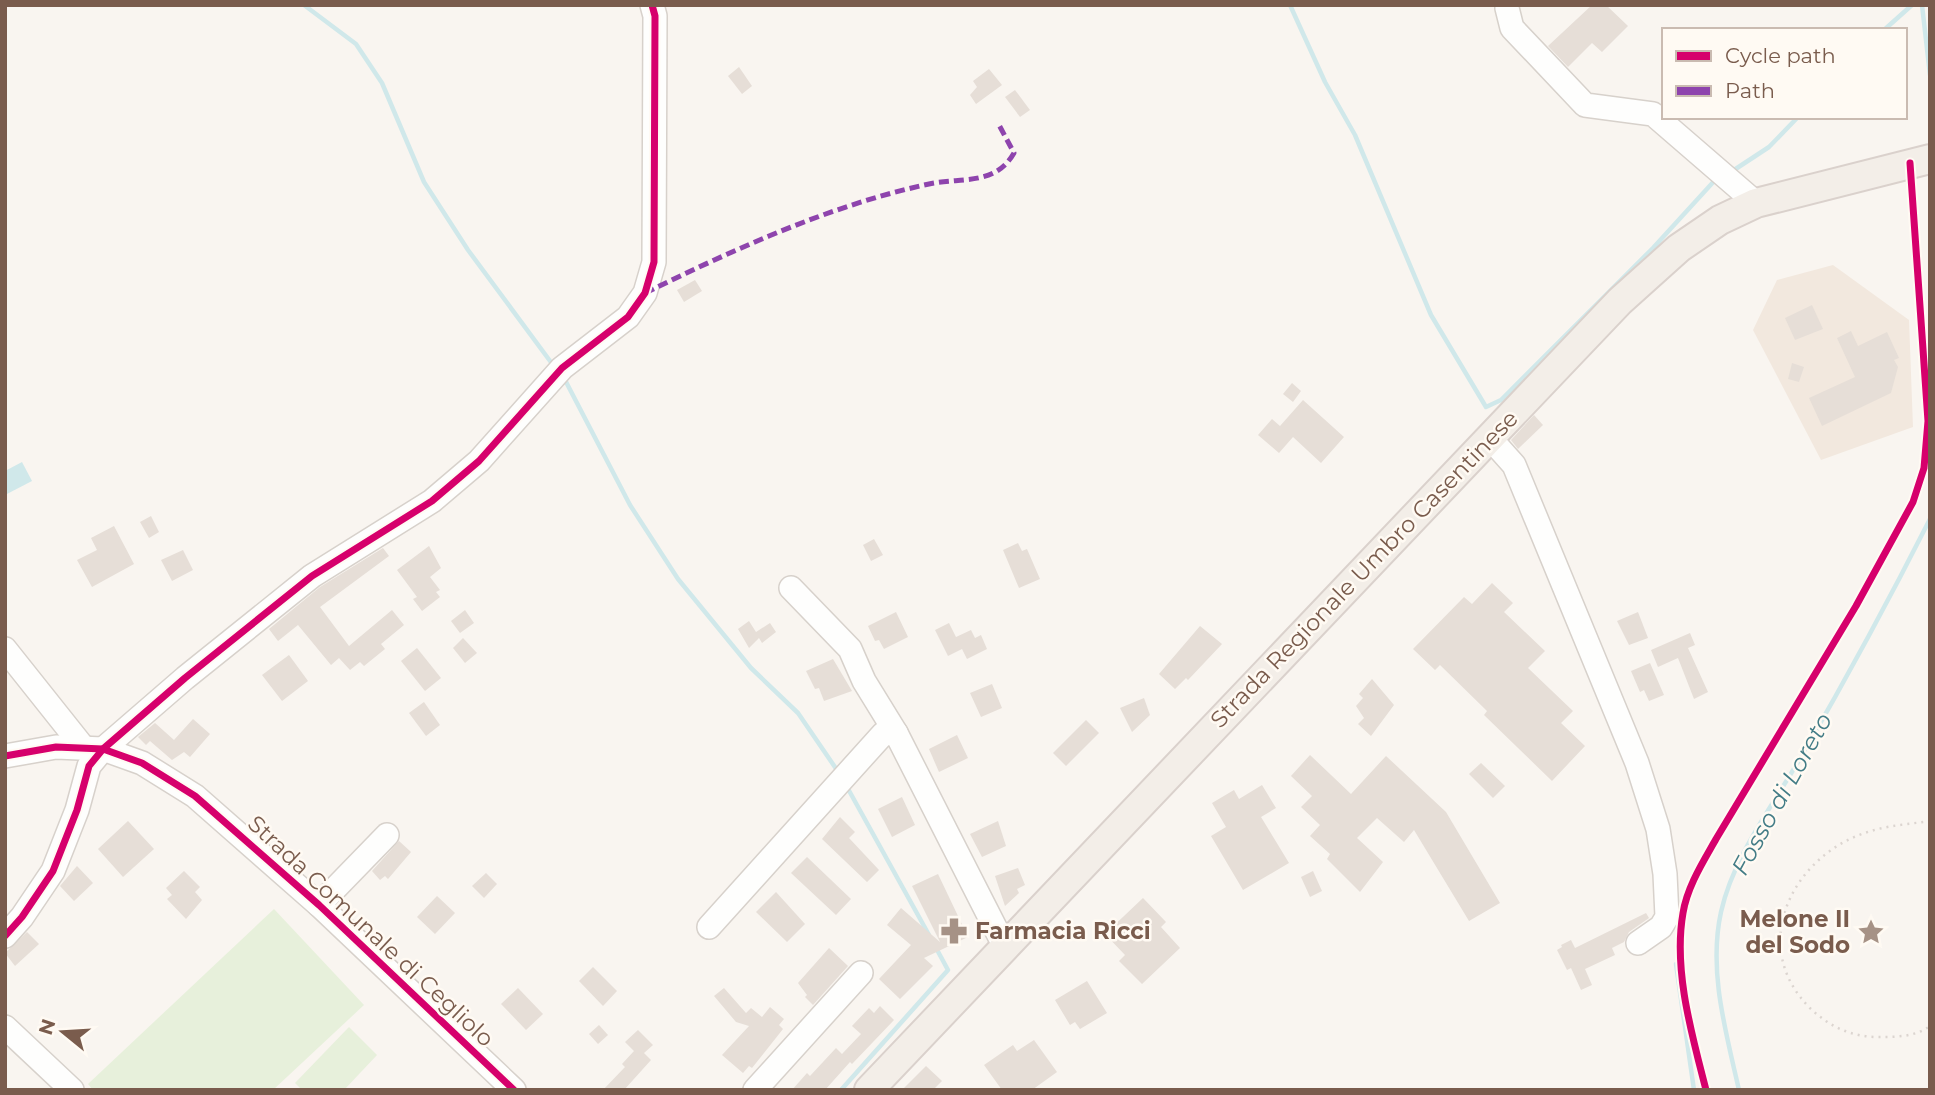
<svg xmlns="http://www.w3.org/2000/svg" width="1935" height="1095" font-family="Montserrat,sans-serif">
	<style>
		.residential { fill: #f2e8de }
		.green { fill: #e7f0db }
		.water { fill: #d0e8ea }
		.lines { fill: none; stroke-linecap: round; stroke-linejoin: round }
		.stream { stroke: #d0e8ea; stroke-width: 4.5 }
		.building { fill: #e6ded7 }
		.minor-casing { stroke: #d7d1cb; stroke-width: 26 }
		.major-casing { stroke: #dad1cc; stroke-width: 32 }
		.path { stroke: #dcd5d0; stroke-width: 2.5; stroke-dasharray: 2 5; stroke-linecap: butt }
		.minor { stroke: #fefefd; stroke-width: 23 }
		.major { stroke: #f3eee8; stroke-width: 28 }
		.quiet { stroke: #8e44ad; stroke-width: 5; stroke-dasharray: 10 5; stroke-linecap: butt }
		.cycleway-casing { stroke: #fffaf3; stroke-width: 11 }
		.cycleway { stroke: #d6006c; stroke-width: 7 }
		.labels { text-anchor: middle; stroke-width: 5; stroke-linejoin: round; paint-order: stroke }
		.street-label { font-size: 23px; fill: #7a5c4d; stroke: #fffaf3 }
		.poi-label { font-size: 23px; font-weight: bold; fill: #7a5c4d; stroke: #fffaf3; text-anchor: end }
		.water-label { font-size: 24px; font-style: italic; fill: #437c86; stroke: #fffaf3 }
	</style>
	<rect width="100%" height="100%" fill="#f9f5f0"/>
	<path class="residential" d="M1833,265L1909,320L1913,427L1821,460L1753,330L1777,280Z"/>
	<g class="green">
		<path d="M274,909L364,1005L273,1090H93L88,1084Z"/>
		<path d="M349,1027L377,1055L344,1090H302L295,1083Z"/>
	</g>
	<path class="water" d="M22,462L32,481L5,495V471Z"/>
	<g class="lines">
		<g class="stream">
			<path d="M304,5L356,44L382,83L424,182L468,250L553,365"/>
			<path d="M1290,5L1325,82L1355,135L1431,315L1486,407L1501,400L1653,248L1716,179"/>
			<path d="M1922,5L1930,75"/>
			<path d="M1884,30L1912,5"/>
			<path d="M1731,172L1769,147L1798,117"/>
			<path d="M564,378L630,505L678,579L751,668L798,713L839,773"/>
			<path d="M847,787L929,935"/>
			<path d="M1676,964L1694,1090"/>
			<path d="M841,1090L948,970L935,946"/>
			<path d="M1739,1090C1726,1032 1708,971 1721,912C1733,857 1773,805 1801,757C1846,679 1889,600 1930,519"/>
		</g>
	</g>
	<g class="building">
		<path d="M1592,5H1606L1628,26L1602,52L1592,43L1568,67L1548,46Z"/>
		<path d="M739,67L752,86L742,94L728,76Z"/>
		<path d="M989,69L1002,85L976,104L970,95L977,87L973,81Z"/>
		<path d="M1015,90L1030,110L1020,117L1005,97Z"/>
		<path d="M695,280L702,291L684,302L677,290Z"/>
		<path d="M1812,305L1823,329L1795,340L1785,318Z"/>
		<path d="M1851,331L1858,346L1887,332L1899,358L1894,360L1898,367L1891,393L1822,426L1809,398L1855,377L1837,338Z"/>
		<path d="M1792,363L1804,367L1799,382L1788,379Z"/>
		<path d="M1292,383L1301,391L1293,402L1283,394Z"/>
		<path d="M1303,400L1344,437L1321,463L1293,437L1279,453L1258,435L1272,419L1280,426Z"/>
		<path d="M1534,415L1543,425L1518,449L1511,440Z"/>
		<path d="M151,516L159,532L149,538L140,522Z"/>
		<path d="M114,526L134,564L92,587L77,560L97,550L91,538Z"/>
		<path d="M874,539L883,555L871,561L863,545Z"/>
		<path d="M1018,543L1022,551L1027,549L1040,579L1019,588L1003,550Z"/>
		<path d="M429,546L441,568L430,577L440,590L436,592L440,597L422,611L413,599L417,597L397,570Z"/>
		<path d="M383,548L389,556L320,607L349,646L392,610L404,625L381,644L385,649L364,666L360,662L350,670L339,658L331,665L298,625L278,641L269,629L320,587Z"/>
		<path d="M183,550L193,570L172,581L161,560Z"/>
		<path d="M1492,583L1513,603L1504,612L1545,651L1528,668L1573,711L1561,723L1585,746L1552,781L1484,715L1487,711L1440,665L1435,670L1413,649L1464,597L1472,604Z"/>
		<path d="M465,610L474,623L460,633L451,621Z"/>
		<path d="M896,612L908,637L884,649L879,640L875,641L868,626Z"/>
		<path d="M1638,612L1648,638L1629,645L1617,621Z"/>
		<path d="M749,621L756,632L770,623L776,632L762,643L759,638L749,648L738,629Z"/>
		<path d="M949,623L956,637L971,630L975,638L981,635L987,649L967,659L962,649L948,656L935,630Z"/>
		<path d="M1200,626L1222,644L1188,680L1186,678L1175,689L1159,674Z"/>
		<path d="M1690,633L1695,645L1688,648L1708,692L1694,699L1678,658L1658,667L1651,650Z"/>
		<path d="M463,638L477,653L465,663L453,648Z"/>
		<path d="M417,648L441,678L425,691L401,661Z"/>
		<path d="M289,655L308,681L282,701L262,675Z"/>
		<path d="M833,659L852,691L824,701L819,688L815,689L806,671Z"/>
		<path d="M1650,663L1664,695L1649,701L1644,690L1640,692L1631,671Z"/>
		<path d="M1372,679L1394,705L1371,736L1358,724L1364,718L1356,706L1363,698L1359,694Z"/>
		<path d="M992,684L1002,708L981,717L970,693Z"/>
		<path d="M1144,698L1150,715L1132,732L1120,708Z"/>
		<path d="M424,702L440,725L426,736L409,713Z"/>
		<path d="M193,719L210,734L190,757L184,752L172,760L150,741L146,745L138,737L155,723L174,740Z"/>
		<path d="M1086,720L1099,733L1066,766L1053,753Z"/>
		<path d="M957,735L968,758L939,772L929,749Z"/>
		<path d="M1310,755L1351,794L1386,756L1446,812L1500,903L1469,921L1414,830L1404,842L1377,818L1357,838L1383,862L1360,892L1327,859L1330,854L1310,836L1320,825L1301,807L1312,796L1291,776Z"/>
		<path d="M1481,763L1505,786L1493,798L1469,774Z"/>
		<path d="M1262,785L1276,808L1261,817L1289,863L1243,890L1211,836L1226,827L1212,803L1234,790L1239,799Z"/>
		<path d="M902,797L915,825L892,837L878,809Z"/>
		<path d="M840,817L855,832L849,838L879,870L867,882L822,839Z"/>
		<path d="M128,821L154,849L123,877L98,849Z"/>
		<path d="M998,821L1006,846L982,857L970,834Z"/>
		<path d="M399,841L411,852L388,879L385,876L380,880L372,871Z"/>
		<path d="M807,857L851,899L836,915L791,873Z"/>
		<path d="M77,866L93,883L74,901L60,886Z"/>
		<path d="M1018,868L1025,885L1017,889L1019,893L1005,906L995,876Z"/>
		<path d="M184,871L200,887L195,892L202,900L186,919L167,899L172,895L166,888Z"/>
		<path d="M1313,871L1322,891L1310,897L1301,877Z"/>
		<path d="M486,873L497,884L484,898L472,886Z"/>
		<path d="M938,874L968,937L924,958L933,966L900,999L879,979L911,945L887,925L901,908L940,942L912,886Z"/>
		<path d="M776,892L805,924L787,942L756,912Z"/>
		<path d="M437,896L455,913L435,934L417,917Z"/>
		<path d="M1143,898L1166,922L1161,927L1180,948L1142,984L1119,961L1125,955L1105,934Z"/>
		<path d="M1646,913L1649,918L1629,932L1624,942L1612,948L1615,955L1585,969L1592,985L1581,990L1571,968L1567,970L1557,950L1562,947L1561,945L1571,940L1575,948Z"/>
		<path d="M27,932L39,944L15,966L5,953Z"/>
		<path d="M829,948L848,966L813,1005L805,997L807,995L798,983Z"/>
		<path d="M593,967L617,991L603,1006L579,981Z"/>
		<path d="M1087,981L1107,1013L1080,1029L1075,1022L1070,1025L1055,1000Z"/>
		<path d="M518,988L543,1014L526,1030L501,1004Z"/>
		<path d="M724,988L746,1013L751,1008L762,1017L770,1007L784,1019L779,1025L783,1029L752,1068L749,1066L743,1073L722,1055L749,1026L736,1022L714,996Z"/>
		<path d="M880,1006L894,1020L852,1064L850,1062L825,1090H792L807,1073L810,1076L836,1048L842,1054L861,1034L852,1026L869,1008L874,1013Z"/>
		<path d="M599,1025L608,1035L598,1044L589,1034Z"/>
		<path d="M638,1030L653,1045L644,1053L651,1060L624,1090H603L625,1067L622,1064L634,1051L625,1042Z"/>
		<path d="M1034,1040L1057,1072L1032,1090H1002L984,1065L1013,1045L1017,1051Z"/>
		<path d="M926,1066L942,1081L933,1090H902Z"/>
	</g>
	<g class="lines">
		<g class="minor-casing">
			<g id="minor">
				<path d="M1507,8L1512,28L1585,105L1653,114L1756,203"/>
				<path d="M1489,437L1514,465L1637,763L1658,829L1665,874L1667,917L1661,927L1638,943"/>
				<path d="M791,588L850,649L864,681L896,733"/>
				<path d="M5,649L83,747"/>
				<path d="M5,756L56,747L103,749L142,763L195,796L319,905L514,1090"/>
				<path d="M319,905L387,835"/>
				<path d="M709,927L883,734L896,733L1005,947"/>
				<path d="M5,936L22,917L53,871L77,810L89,766L103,749L185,678L312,576L432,501L479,461L562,368L628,317L645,293L654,262L655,16L652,5"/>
				<path d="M5,1027L72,1090"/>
				<path d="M755,1090L861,973"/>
			</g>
		</g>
		<g class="major-casing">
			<path id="major" d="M869,1090L1620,301L1679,248L1720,220L1756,203L1930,159"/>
		</g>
		<path class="path" d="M1930,821C1911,824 1890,825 1871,831C1793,853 1746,946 1811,1009C1830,1027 1852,1037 1878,1037C1896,1037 1915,1037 1930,1026"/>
		<use href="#minor" class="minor"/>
		<use href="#major" class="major"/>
		<path class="quiet" d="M645,293C735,249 831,205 929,184C962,177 995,186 1014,153L998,123"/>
		<g class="cycleway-casing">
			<g id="cycleway">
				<path d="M5,756L56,747L103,749L142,763L195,796L319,905L514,1090"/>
				<path d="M5,936L22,917L53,871L77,810L89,766L103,749L185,678L312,576L432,501L479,461L562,368L628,317L645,293L654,262L655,16L652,5"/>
				<path d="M1706,1090C1692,1035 1673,970 1683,913C1687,887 1703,862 1716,839L1856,606L1913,502L1924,468L1928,421L1910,163"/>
			</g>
		</g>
		<use href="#cycleway" class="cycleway"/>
	</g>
	<defs>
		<g id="pharmacy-bare" transform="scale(2.1)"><path d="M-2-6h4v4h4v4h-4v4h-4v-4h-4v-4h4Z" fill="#a69286" stroke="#fffaf3" stroke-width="2.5" paint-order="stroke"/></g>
		<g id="sight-bare" transform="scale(2.1)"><path d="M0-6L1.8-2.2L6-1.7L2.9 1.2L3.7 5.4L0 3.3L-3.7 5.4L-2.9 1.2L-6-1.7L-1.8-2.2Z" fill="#a69286" stroke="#fffaf3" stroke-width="2.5" paint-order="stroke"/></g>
	</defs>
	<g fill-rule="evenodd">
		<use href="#pharmacy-bare" x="954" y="931"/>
		<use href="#sight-bare" x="1871" y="932"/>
	</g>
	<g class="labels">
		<g class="street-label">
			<text transform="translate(1364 569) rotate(-46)" y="8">Strada Regionale Umbro Casentinese</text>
			<text transform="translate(371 931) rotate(43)" y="8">Strada Comunale di Cegliolo</text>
		</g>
		<g class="poi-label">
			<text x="1850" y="927">Melone II<tspan x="1850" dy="26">del Sodo</tspan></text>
			<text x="975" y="939" text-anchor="start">Farmacia Ricci</text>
		</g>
		<g class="water-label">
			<text transform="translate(1782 794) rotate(-61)" y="8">Fosso di Loreto</text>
		</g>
	</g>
	<rect width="1935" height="1095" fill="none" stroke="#7a5c4d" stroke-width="14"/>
	<rect x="1662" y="28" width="245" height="91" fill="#fffaf3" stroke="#cabbb1" stroke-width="2"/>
	<rect x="1676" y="51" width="35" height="10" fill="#d6006c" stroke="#cabbb1" stroke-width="2"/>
	<text x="1725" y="63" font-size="21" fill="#7a5c4d">Cycle path</text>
	<rect x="1676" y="86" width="35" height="10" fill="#8e44ad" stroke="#cabbb1" stroke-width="2"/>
	<text x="1725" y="98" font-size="21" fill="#7a5c4d">Path</text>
	<g transform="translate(63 1032) rotate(288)" stroke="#fffaf3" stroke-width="5" paint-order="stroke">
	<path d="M0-5L12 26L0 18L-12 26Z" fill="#7a5c4d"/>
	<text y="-10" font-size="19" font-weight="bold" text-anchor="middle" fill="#7a5c4d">N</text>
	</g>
</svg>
